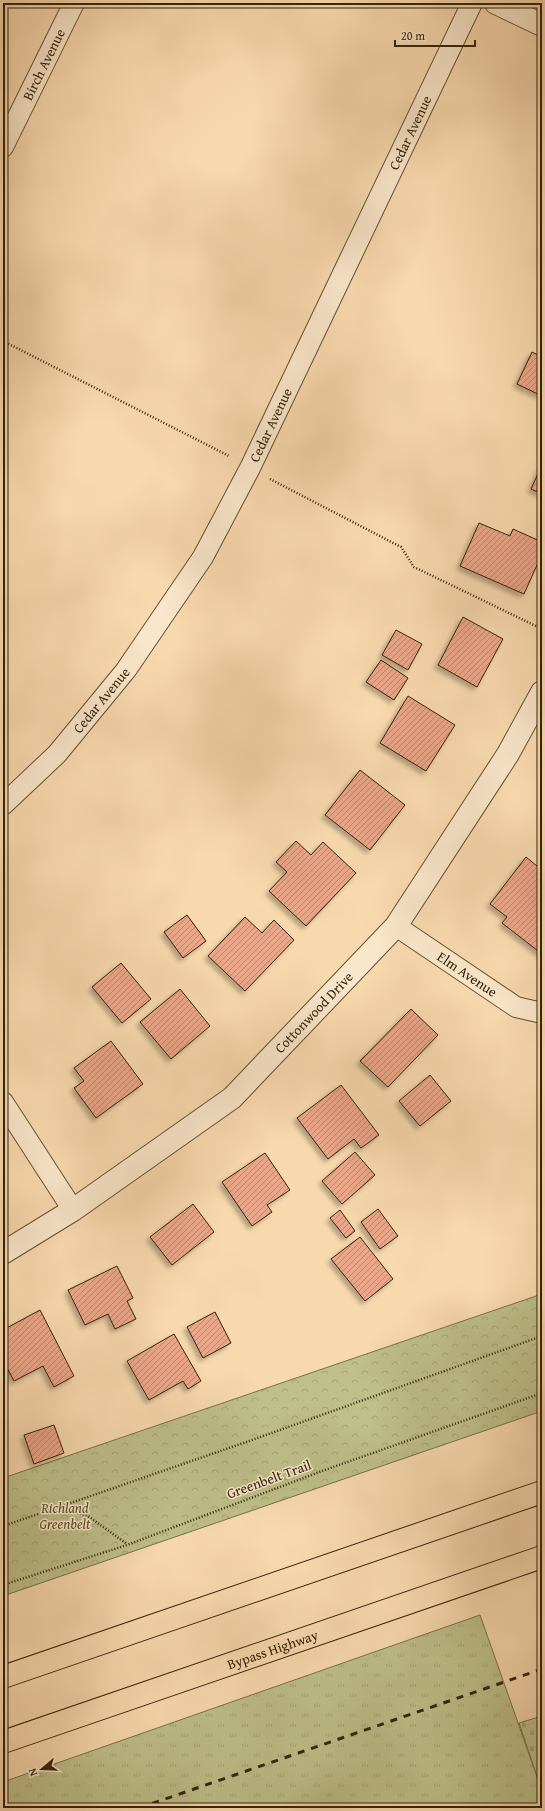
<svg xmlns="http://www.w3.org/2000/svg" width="545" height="1811" font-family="'Gentium Book Plus',serif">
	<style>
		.grass { fill: url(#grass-tufts); stroke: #78704a }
		.cemetery { fill: url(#cemetery-stones); stroke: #78704a }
		.park { fill: url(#park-crowns); stroke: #78704a }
		.building { fill: url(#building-hatch); stroke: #33220b; filter: url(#shadow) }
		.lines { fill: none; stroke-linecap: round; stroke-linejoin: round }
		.minor-casing { stroke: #645034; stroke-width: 22 }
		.tertiary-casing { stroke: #645034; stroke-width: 24 }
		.trunk-casing { stroke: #33220b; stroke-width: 24 }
		.path { stroke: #33220b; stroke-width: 2.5; stroke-dasharray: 1 2; stroke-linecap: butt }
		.minor { stroke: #fae6ca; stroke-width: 20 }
		.tertiary { stroke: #fae6ca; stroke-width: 22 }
		.trunk { stroke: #f8d9ad; stroke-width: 22 }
		.rail { stroke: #33220b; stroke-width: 3; stroke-dasharray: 7 7; stroke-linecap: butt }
		.labels { text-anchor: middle; stroke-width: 3; stroke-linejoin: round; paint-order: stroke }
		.street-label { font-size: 14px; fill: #33220b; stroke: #fae6ca }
		.park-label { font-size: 14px; font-style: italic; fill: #56492a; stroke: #fae6ca }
	</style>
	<defs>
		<pattern id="grass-tufts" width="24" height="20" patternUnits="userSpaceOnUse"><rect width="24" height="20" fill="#bebf89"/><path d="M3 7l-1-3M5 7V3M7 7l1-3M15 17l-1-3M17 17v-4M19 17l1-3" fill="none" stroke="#a4a475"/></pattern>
		<pattern id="cemetery-stones" width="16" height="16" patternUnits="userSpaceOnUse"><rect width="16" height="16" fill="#bebf89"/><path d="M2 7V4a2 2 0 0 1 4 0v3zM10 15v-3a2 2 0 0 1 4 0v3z" fill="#a4a475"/></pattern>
		<pattern id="park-crowns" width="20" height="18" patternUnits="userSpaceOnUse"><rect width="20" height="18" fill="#bebf89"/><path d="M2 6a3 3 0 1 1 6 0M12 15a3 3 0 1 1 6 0" fill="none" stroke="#a4a475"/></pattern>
		<pattern id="building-hatch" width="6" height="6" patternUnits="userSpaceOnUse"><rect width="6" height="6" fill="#eaa689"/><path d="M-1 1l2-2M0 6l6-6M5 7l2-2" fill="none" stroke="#be876e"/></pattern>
		<filter id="shadow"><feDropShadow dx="-3.5" dy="3.5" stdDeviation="2" flood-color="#0004"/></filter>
	</defs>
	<rect width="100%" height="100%" fill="#f8d9ad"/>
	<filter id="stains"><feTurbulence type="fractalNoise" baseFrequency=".005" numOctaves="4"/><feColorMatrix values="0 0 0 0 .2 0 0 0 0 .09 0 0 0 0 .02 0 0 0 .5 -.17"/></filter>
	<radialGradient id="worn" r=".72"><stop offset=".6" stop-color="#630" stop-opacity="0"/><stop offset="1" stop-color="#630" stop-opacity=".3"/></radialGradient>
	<path class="grass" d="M480,1615L542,1791V1808H3V1782Z"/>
	<path class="cemetery" d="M542,1716V1791L519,1723Z"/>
	<path class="park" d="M542,1294V1411L3,1596V1478Z"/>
	<g class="building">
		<path d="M532,352L542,357V396L517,384Z"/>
		<path d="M542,465V494L531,489Z"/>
		<path d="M479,523L510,536L513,529L542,542V554L524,594L460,566Z"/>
		<path d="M463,617L503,639L477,687L438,665Z"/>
		<path d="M396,630L422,644L408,670L382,655Z"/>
		<path d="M381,660L408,678L394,700L366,682Z"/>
		<path d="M408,696L455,725L426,771L380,743Z"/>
		<path d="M360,770L405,805L370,850L325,815Z"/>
		<path d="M296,841L311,855L323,842L356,873L306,926L269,891L287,872L276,862Z"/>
		<path d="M526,857L542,870V954L502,923L507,917L490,904Z"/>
		<path d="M187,915L206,941L183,958L164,932Z"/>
		<path d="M245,917L262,933L274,920L294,940L245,991L208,956Z"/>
		<path d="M121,963L151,999L122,1023L92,987Z"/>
		<path d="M180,989L210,1026L171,1059L140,1022Z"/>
		<path d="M411,1009L438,1035L388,1087L360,1061Z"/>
		<path d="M111,1041L143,1084L96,1118L74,1088L84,1081L74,1068Z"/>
		<path d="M430,1075L451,1101L420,1126L399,1101Z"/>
		<path d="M341,1085L379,1135L361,1148L354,1139L328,1159L297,1118Z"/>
		<path d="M355,1152L375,1175L342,1204L322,1181Z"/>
		<path d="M265,1153L290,1190L267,1205L272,1212L252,1226L222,1182Z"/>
		<path d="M193,1204L214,1232L172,1265L150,1237Z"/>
		<path d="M378,1209L398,1236L380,1249L361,1222Z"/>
		<path d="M340,1210L355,1231L346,1238L330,1218Z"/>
		<path d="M360,1237L393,1279L365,1301L331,1259Z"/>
		<path d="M117,1266L133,1298L127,1301L136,1319L115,1329L108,1314L85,1325L68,1290Z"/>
		<path d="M40,1310L74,1376L54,1387L43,1366L14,1381L3,1360V1330Z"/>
		<path d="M215,1312L231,1343L203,1358L187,1327Z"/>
		<path d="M174,1334L201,1381L188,1389L183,1381L149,1400L127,1361Z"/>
		<path d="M54,1425L64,1453L34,1464L24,1435Z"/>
	</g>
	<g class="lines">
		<g class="minor-casing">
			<g id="minor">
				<path id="s1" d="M3,147L74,3"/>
				<path id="s2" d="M3,805L57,754L126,670L203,557L250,468L472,3"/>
				<path id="s3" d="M396,926L516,1007L542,1013"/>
				<path d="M3,1102L73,1210"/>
			</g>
		</g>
		<g class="tertiary-casing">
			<g id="tertiary">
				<path d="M496,3L542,25"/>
				<path id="s4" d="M3,1253L73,1210L232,1098L396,926L508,754L542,692"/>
			</g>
		</g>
		<g class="trunk-casing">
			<g id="trunk">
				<path d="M3,1677L542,1492"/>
				<path id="s5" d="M3,1742L542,1557"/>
			</g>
		</g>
		<g class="path">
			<path d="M3,341L229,456"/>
			<path d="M270,479L401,547L414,567L542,629"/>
			<path d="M59,1507L252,1440L542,1336"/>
			<path d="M3,1526L59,1507L88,1516L127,1544"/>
			<path d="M3,1585L127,1545L322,1471L542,1393"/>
		</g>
		<use href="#minor" class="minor"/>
		<use href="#tertiary" class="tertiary"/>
		<use href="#trunk" class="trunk"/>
		<path class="rail" d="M139,1808L542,1669"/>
	</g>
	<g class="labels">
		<g class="street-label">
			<text dy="5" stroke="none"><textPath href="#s1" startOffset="92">Birch Avenue</textPath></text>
			<text dy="5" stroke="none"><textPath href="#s2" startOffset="792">Cedar Avenue</textPath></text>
			<text dy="5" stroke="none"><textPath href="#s2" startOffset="468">Cedar Avenue</textPath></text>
			<text dy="5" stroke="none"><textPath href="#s2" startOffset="144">Cedar Avenue</textPath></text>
			<text dy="5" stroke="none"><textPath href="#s3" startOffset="86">Elm Avenue</textPath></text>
			<text dy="5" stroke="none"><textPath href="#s4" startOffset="395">Cottonwood Drive</textPath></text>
			<text transform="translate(269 1479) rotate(-20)" y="5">Greenbelt Trail</text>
			<text dy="5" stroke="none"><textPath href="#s5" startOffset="285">Bypass Highway</textPath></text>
		</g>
		<g class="park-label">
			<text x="65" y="1513">Richland<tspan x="65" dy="16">Greenbelt</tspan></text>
		</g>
	</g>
	<rect width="545" height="1811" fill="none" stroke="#f8d9ad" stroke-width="16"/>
	<rect x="4" y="4" width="537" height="1803" fill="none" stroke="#33220b" stroke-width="2"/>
	<rect x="8" y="8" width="529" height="1795" fill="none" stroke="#33220b"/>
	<g transform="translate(42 1769) rotate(251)" stroke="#fae6ca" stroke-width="3" paint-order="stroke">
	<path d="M0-3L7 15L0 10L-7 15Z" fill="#33220b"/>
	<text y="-6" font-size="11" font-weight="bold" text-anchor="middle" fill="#33220b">N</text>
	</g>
	<path d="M395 40v6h80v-6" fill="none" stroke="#33220b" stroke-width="2"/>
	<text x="401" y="40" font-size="12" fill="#33220b" stroke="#fae6ca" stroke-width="3" paint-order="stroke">20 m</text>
	<rect width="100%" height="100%" filter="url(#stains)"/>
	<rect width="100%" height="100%" fill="url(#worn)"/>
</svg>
